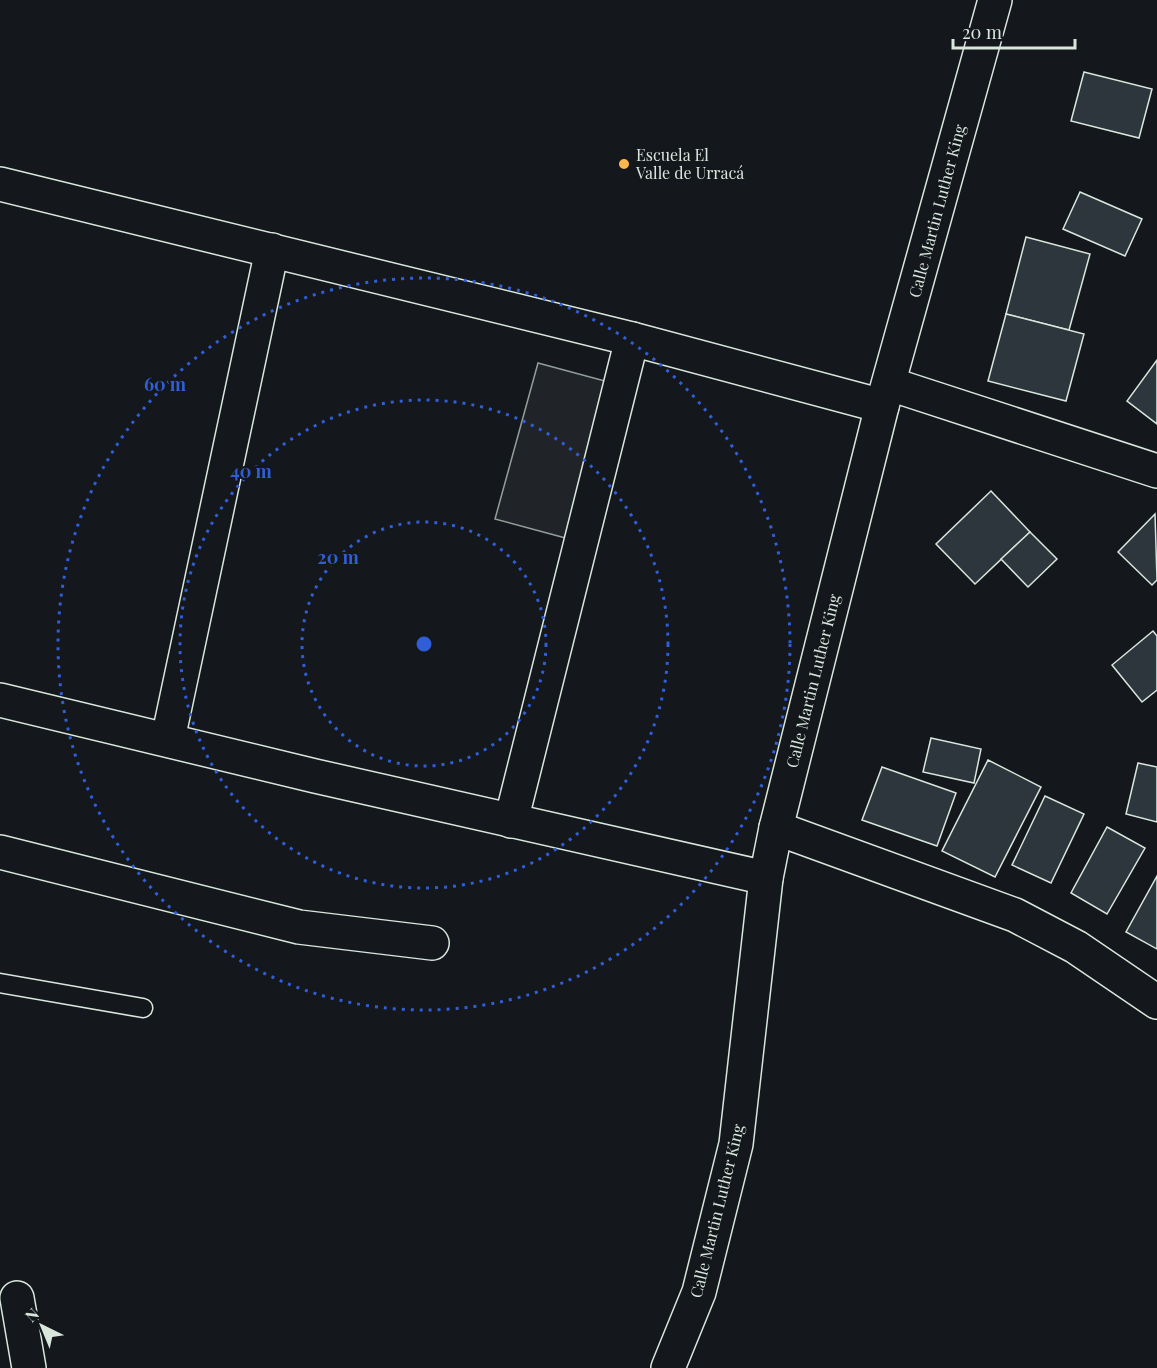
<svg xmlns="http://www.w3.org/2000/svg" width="1157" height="1368" font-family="'Playfair Display',serif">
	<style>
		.green { fill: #202428; stroke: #939e99; stroke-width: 1.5 }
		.building { fill: #2c363c; stroke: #d8e6dc; stroke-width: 1.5 }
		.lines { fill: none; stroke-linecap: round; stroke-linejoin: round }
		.service-casing { stroke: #d8e6dc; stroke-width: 21 }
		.minor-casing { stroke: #d8e6dc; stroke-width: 36 }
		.service { stroke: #14181c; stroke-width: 18 }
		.minor { stroke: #14181c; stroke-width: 33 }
		.ring { fill: none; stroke: #305dd8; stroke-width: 3; stroke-dasharray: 3 6 }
		.poi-dot { fill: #ffb74d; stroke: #14181c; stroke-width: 2 }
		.labels { text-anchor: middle; stroke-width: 4.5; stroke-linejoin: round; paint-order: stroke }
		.poi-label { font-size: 16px; fill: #d8e6dc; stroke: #14181c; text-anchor: start }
		.street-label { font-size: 16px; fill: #d8e6dc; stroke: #14181c }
		.centre { fill: #305dd8; stroke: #14181c; stroke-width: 3 }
		.ring-label { font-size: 18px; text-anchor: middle; font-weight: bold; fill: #305dd8; stroke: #14181c; stroke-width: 4.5; stroke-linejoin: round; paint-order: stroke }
	</style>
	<rect width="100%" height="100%" fill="#14181c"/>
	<path class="green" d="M538,363L616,384L573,540L495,519Z"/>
	<g class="building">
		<path d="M1084,72L1152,89L1139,138L1071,121Z"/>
		<path d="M1080,192L1142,219L1125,256L1063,229Z"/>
		<path d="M1026,237L1090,254L1069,330L1006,314Z"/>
		<path d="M1006,314L1084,334L1066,401L988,381Z"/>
		<path d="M1157,360V424L1127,401Z"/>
		<path d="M991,491L1030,532L975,584L936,544Z"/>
		<path d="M1155,514L1157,580L1152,585L1118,552Z"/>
		<path d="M1030,532L1057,559L1028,587L1001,559Z"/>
		<path d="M1153,631L1157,636V690L1142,702L1112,665Z"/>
		<path d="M931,738L981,749L974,783L923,772Z"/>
		<path d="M988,760L1041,787L995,877L942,851Z"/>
		<path d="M1138,763L1157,767V822L1126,814Z"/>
		<path d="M882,767L956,793L937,846L862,820Z"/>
		<path d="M1045,796L1084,814L1051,883L1012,865Z"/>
		<path d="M1107,827L1145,848L1107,914L1071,893Z"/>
		<path d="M1157,876V949L1126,932Z"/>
	</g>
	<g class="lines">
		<g class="service-casing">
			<path id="service" d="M0,983L143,1008"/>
		</g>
		<g class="minor-casing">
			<g id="minor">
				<path d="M0,184L632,339L882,406"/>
				<path d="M890,384L1157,471"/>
				<path d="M0,700L315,776L766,878"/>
				<path d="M168,739L272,250"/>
				<path d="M511,821L632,339"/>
				<path d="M776,828L1015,915L1076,947L1157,1002"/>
				<path d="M0,852L299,927L432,943"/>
				<path d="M17,1298L29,1368"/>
				<path d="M668,1368L699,1292L736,1144L766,878L776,828L882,406L995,0"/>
			</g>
		</g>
		<use href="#service" class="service"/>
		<use href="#minor" class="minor"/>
	</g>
	<g class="ring">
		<circle cx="424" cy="644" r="122"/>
		<circle cx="424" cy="644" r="244"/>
		<circle cx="424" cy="644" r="366"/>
	</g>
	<circle class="poi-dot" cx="624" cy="164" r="6"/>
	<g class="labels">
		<g class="poi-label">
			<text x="636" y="161">Escuela El<tspan x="636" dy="18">Valle de Urracá</tspan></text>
		</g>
		<g class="street-label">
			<text transform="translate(937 211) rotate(-75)" y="6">Calle Martin Luther King</text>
			<text transform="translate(813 681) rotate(-76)" y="6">Calle Martin Luther King</text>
			<text transform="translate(717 1211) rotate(-76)" y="6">Calle Martin Luther King</text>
		</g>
	</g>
	<circle cx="424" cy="644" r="9" class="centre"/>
	<g class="ring-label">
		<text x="165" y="391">60 m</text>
		<text x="251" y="478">40 m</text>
		<text x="338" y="564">20 m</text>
	</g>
	<g transform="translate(42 1326) rotate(317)" stroke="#14181c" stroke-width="4.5" paint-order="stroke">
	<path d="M0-4.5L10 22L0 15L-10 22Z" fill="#d8e6dc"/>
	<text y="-9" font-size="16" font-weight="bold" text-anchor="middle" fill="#d8e6dc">N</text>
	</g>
	<path d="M953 39v9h122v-9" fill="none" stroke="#d8e6dc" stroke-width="3"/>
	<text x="962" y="39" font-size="18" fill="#d8e6dc" stroke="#14181c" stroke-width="4.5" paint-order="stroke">20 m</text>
</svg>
